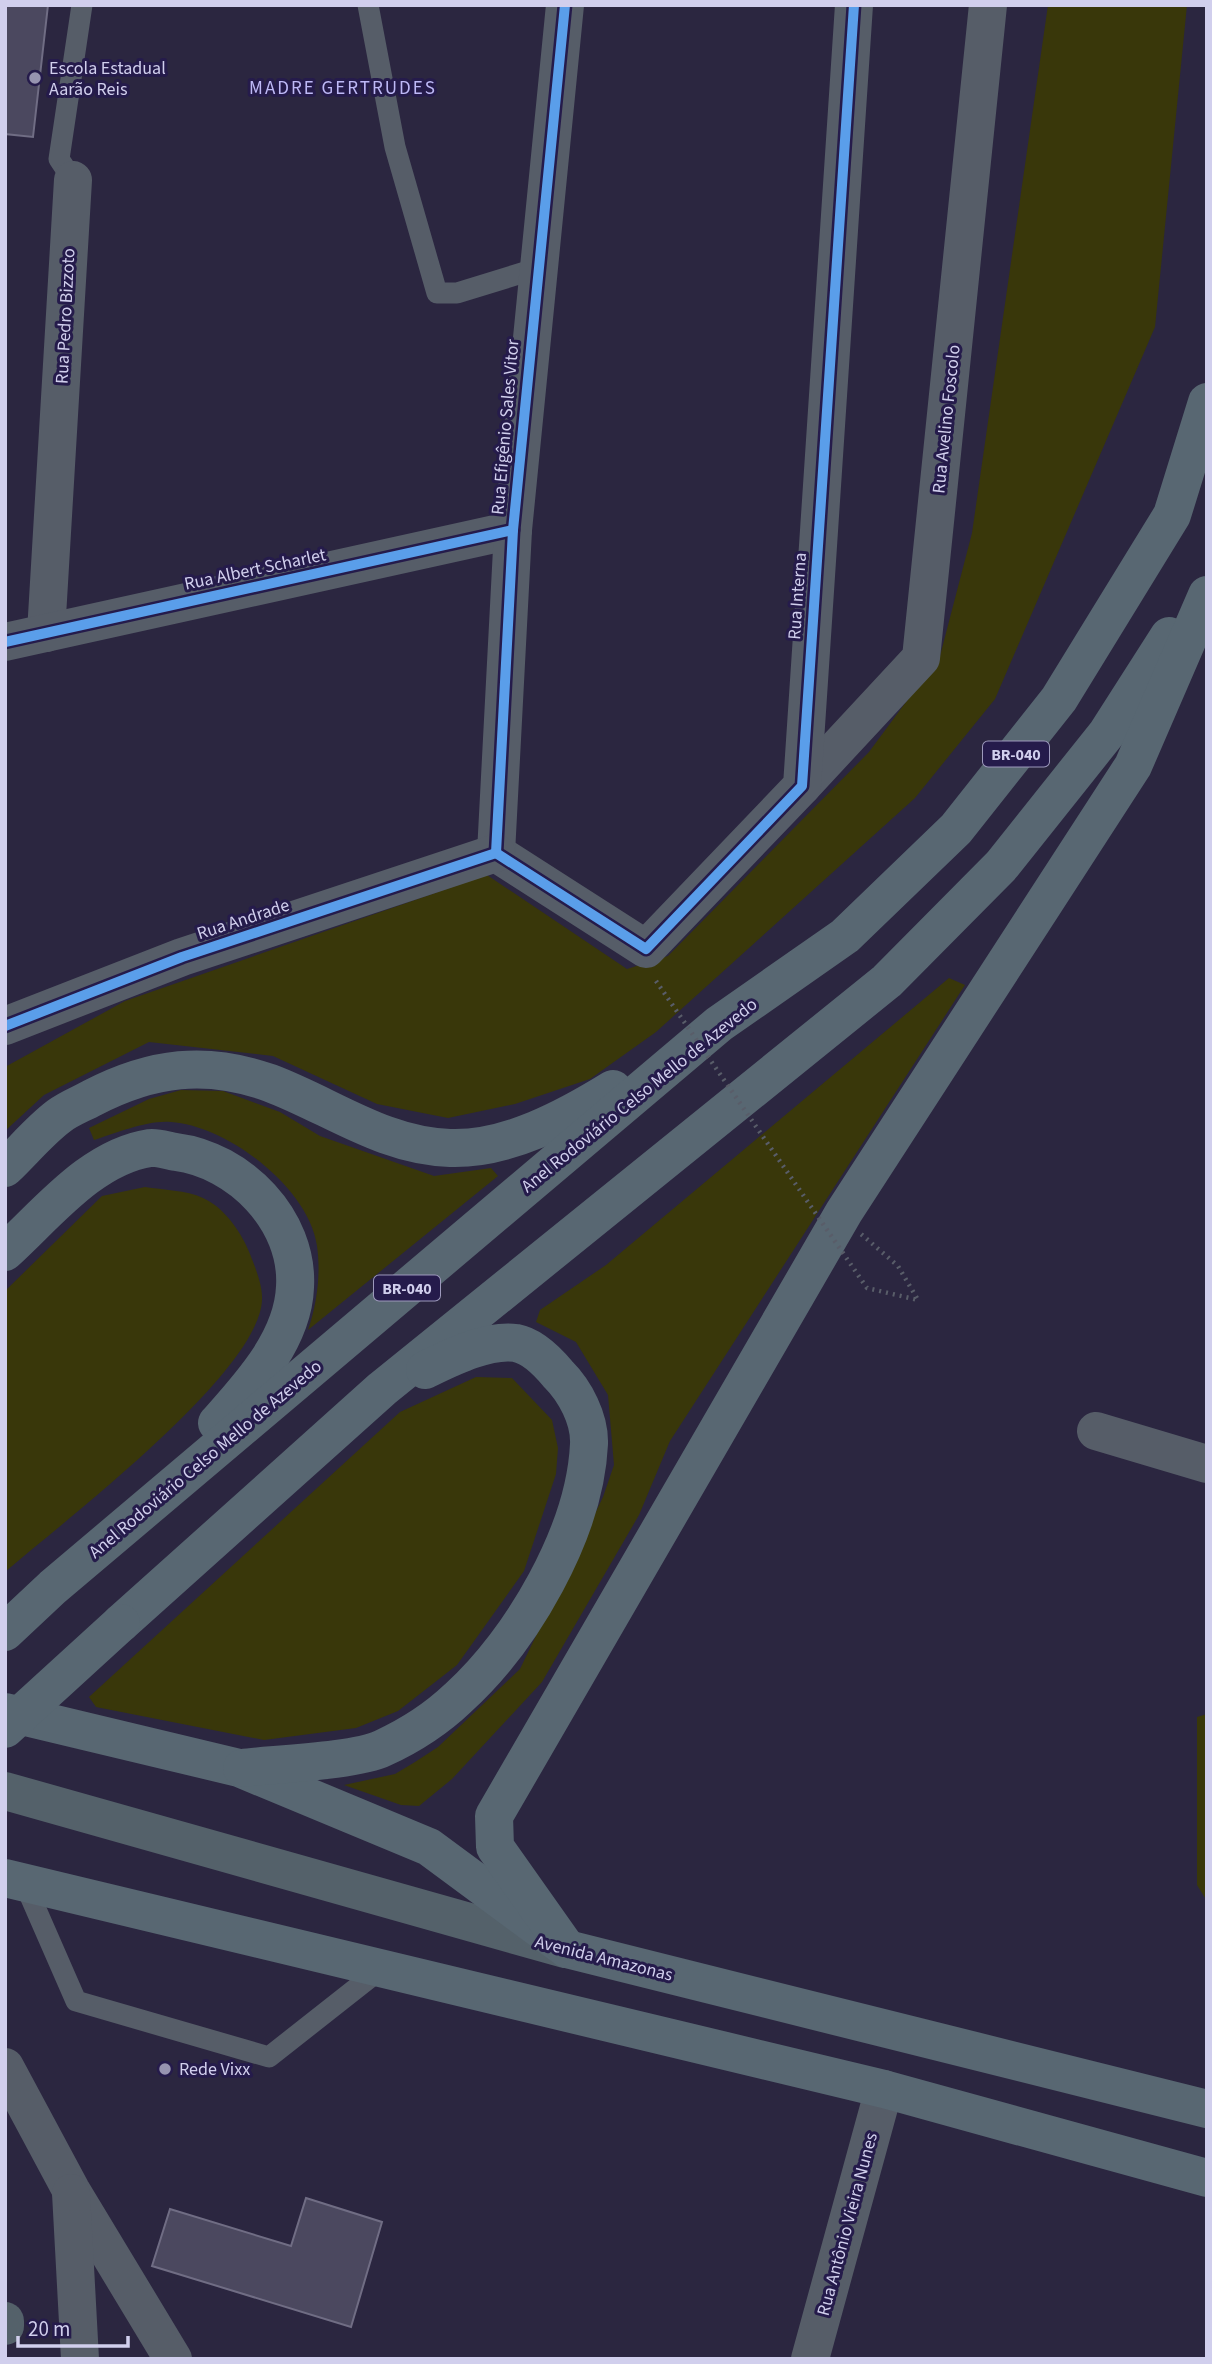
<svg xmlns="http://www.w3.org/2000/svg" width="1212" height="2364" font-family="'Source Sans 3',sans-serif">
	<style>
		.green { fill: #39370a }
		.building { fill: #4b485f; stroke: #706d84; stroke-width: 2 }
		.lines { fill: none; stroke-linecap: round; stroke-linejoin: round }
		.service { stroke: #565d68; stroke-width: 21 }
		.minor { stroke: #565d68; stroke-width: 38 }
		.primary { stroke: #54616a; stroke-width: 38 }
		.motorway { stroke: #586772; stroke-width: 38 }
		.path-bridge { stroke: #595d69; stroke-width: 4.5; stroke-dasharray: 2 5; stroke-linecap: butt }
		.motorway-bridge { stroke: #586772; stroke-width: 38 }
		.cycleway-casing { stroke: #251b4b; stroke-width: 15 }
		.cycleway { stroke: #5a9eea; stroke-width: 10 }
		.poi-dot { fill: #9794b0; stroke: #251b4b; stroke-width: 2.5 }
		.labels { text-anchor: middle; stroke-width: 6; stroke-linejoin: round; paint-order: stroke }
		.shield { fill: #251b4b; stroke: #9d99bc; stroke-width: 2 }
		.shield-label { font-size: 16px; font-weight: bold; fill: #d1cfed }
		.poi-label { font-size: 18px; fill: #d1cfed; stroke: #251b4b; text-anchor: start }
		.street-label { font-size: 18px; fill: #d1cfed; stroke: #251b4b }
		.neighbourhood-label { font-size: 19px; letter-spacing: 2px; fill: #beb9f6; stroke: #251b4b }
	</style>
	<rect width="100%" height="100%" fill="#2b2640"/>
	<g class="green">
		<path d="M1048,5H1187L1155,327L995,699L915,798L656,1032L590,1079L515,1104L448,1118L377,1104L273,1056L149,1042L44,1095L5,1131V1067L125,1001L487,875L627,969L668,956L869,752L940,656L972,533Z"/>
		<path d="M949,978L965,985L670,1441L639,1515L542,1682L452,1779L419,1806L401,1805L344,1785L395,1774L415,1762L438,1747L520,1669L603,1497L614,1465L608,1395L576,1342L536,1322L540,1310L606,1265Z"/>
		<path d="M181,1090L223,1091L280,1112L320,1136L434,1176L491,1168L498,1176L308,1330C317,1304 321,1274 317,1246C309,1188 228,1126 171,1122C147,1120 117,1133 94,1140L89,1128L149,1099Z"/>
		<path d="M145,1187C163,1190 186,1190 203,1198C224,1207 242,1233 250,1254C255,1267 263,1286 262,1300C259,1373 63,1522 5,1572V1291L102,1196Z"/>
		<path d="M476,1377L512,1378L552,1420L558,1448L556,1474L524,1571L457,1665L398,1711L356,1728L264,1740L96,1707L89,1697L400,1412Z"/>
		<path d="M1207,1714V1901L1197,1885V1717Z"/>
	</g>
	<g class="building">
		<path d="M5,5H48L33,137L5,134Z"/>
		<path d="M306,2198L382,2222L351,2327L152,2266L170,2209L291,2246Z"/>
	</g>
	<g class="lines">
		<g class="service">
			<path d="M368,5L395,147L437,293H457L538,268"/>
			<path d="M73,180L59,159L82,5"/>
			<path d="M24,1882L76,2001L269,2057L382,1968"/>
		</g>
		<g class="minor">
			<path d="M46,633L73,180"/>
			<path d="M5,642L513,530"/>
			<path d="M802,786L921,658L988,5"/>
			<path d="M496,853L646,949L802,786L854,5"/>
			<path d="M496,853L513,530L565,5"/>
			<path d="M5,1026L182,957L496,853"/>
			<path d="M1096,1431L1207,1464"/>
			<path d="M5,2067L71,2190L173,2359"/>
			<path d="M71,2193L80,2359"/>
			<path d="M810,2359L884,2089"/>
		</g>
		<g class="primary">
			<path d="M5,1791L565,1949"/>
			<path d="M5,2321V2326"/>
		</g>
		<g class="motorway">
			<path d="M5,1168C23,1151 39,1131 59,1116C68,1109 81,1104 92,1098C152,1067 206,1060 270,1083C331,1106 383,1146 450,1148C507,1150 566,1118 613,1089"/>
			<path d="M5,1252C47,1214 91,1157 150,1148C158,1147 168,1151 176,1152C239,1160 299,1220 295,1287C293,1340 250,1386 217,1423"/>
			<path d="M121,1623L382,1389L887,981L1001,866L1107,733L1169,636"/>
			<path d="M5,1632L53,1587L719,1024L845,936L956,829L1059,699L1172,515L1207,402"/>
			<path d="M5,1712L239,1768L429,1847L567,1949L1207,2109"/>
			<path d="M242,1768C276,1764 356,1761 383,1748C409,1736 437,1718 458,1698C522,1640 585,1532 589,1444C590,1419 575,1391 558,1374C548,1362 532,1346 516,1343C487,1339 450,1358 425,1370"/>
			<path d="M5,1878L884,2089L1207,2178"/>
			<path d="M567,1949L495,1847L494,1816L844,1212L1133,766L1207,595"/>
		</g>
		<path class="path-bridge" d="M656,981L867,1288L918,1300L898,1266L861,1234"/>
		<path class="motorway-bridge" d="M5,1729L121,1623"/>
		<g class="cycleway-casing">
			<g id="cycleway">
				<path d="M5,642L513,530"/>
				<path d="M496,853L646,949L802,786L854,5"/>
				<path d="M496,853L513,530L565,5"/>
				<path d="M5,1026L182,957L496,853"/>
			</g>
		</g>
		<use href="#cycleway" class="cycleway"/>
	</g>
	<g class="poi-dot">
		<circle cx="35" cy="78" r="7"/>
		<circle cx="165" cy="2069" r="7"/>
	</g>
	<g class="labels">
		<g class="shield">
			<rect x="983" y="741.5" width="66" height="25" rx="5"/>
			<rect x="374" y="1275.5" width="66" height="25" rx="5"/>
		</g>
		<g class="shield-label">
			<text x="1016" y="760">BR-040</text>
			<text x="407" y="1294">BR-040</text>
		</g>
		<g class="poi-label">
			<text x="49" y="74">Escola Estadual<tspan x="49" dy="21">Aarão Reis</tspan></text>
			<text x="179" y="2075">Rede Vixx</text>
		</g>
		<g class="street-label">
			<text transform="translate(65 316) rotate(-87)" y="6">Rua Pedro Bizzoto</text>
			<text transform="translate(946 419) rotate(-84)" y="6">Rua Avelino Foscolo</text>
			<text transform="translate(505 427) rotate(-85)" y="6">Rua Efigênio Sales Vitor</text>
			<text transform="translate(255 569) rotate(-12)" y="6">Rua Albert Scharlet</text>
			<text transform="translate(797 596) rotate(-86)" y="6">Rua Interna</text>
			<text transform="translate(243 919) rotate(-18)" y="6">Rua Andrade</text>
			<text transform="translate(639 1095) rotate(-39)" y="6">Anel Rodoviário Celso Mello de Azevedo</text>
			<text transform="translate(205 1459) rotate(-40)" y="6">Anel Rodoviário Celso Mello de Azevedo</text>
			<text transform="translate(604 1958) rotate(14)" y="6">Avenida Amazonas</text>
			<text transform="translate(847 2224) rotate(-75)" y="6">Rua Antônio Vieira Nunes</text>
		</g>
		<g class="neighbourhood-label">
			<text x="343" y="94">MADRE GERTRUDES</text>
		</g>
	</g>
	<rect width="1212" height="2364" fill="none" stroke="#d1cfed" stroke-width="14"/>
	<path d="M18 2336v10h110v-10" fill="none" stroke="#d1cfed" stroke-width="3.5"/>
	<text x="28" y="2336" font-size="21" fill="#d1cfed" stroke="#251b4b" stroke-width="5" paint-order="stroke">20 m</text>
</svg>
